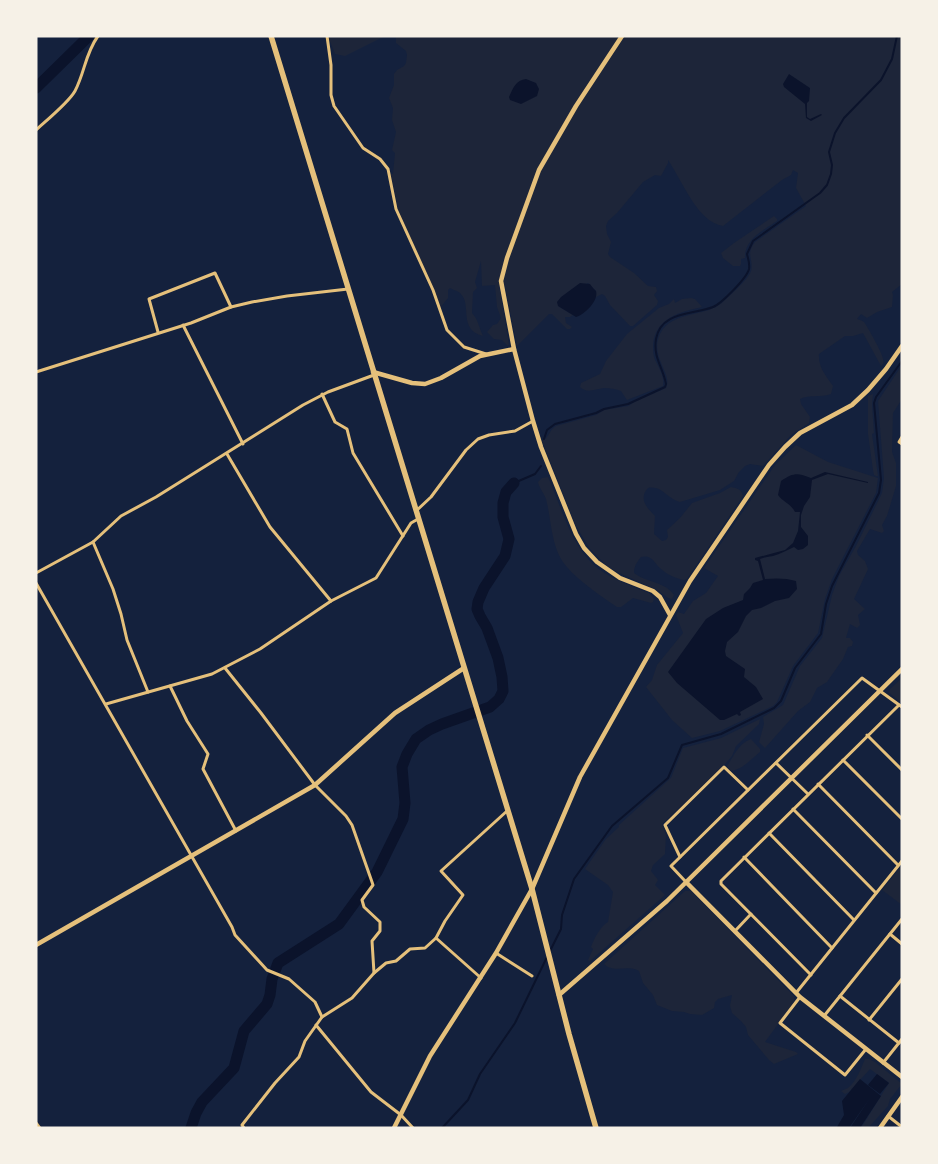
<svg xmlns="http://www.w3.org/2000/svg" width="938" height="1164" font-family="Commissioner,sans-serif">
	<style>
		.green { fill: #1d2539 }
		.water { fill: #0b132b }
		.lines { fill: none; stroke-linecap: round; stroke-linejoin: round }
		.stream { stroke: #0b132b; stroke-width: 2 }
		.river { stroke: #0b132b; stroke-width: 11 }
		.minor { stroke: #e5c07b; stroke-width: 3 }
		.tertiary { stroke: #e5c07b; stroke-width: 4.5 }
		.secondary { stroke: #e5c07b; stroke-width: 4.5 }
		.trunk { stroke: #e5c07b; stroke-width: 5.5 }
	</style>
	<rect width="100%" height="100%" fill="#14213d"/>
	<g class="green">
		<path d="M328,36H385L345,56L335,54Z"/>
		<path d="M396,36H902V284L892,292L893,295L892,307L877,312L867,318L861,314L857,319C860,320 861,320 864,322C867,326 883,354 883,359C884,363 884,363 881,366L863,333L853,336H845L819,354C818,367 826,376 833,386L831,394C820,398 810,394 800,399L801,404L810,417L809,423L791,435L763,466L750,464L745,466L739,472L734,481L720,490L680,502C667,499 662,485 648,488C638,499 647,508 655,516L654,534L662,541L666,540L668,537L667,530L680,518L692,503L720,493L731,487C736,488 742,489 743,496L687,579L684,580C677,579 666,574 661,569C654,563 652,554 641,557C637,562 634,566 634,573C645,582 666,582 674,595L672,599L668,598L657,590L617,572L607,566L590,549L576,526L542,441C549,438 549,430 556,426L596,415L604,410L628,406L636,401L666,388C673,373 649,357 660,334C672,310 705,318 723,302C730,295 748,280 751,271C754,259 745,255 755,242L806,206L796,188L798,173L793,170L791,175L782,180L723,226C697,222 682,180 668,160V163L661,176L655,175L643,182L617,213L608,221L606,226L607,234L611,242L608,254L610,257L634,273L648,286L656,287L657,291L654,295L658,301L657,305L633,326H630L610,305L605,296L602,294L596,297V291L588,283L558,306L573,315L570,317H565L566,323L572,327L570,329H567L552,314H549L517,346L505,286L499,285L509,344L508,346L502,340L494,339L487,332L493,325L497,324L501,318L497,307L495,285L482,286L481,261L475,282L477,288L473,292L472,313C478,319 479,328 483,336C457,329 473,305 460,293C458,291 453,290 450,288L448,290V298L440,308L398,209L391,174H393L395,153L392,150L396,132L392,120L393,108L389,98L394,85V74L397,70L404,66L406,63L407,55L406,51L396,43Z"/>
		<path d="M774,216L777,219V221C764,230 744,239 745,258L741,259V264L740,266H733L723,258L721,253L734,243Z"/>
		<path d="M691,298L695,299L702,307C680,312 655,318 653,345C653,350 653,355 655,360C659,368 665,377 663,386L627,400L621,391C616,389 610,388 604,388C595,389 587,394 580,387L581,383L600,374L606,361L627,334L659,308L669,304L674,299L675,303L682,299Z"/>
		<path d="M902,365V399L893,413L892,452L896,463V486L887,516L882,525L884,531L882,533L870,529L857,551L858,555L865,561L868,569L854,599L865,609L858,615L860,625L857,628L850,624L846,638H850L853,642L852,646L848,647L843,659L827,682L817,688L810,702L798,711L765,748L759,742L764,724L763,717L783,705L800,666L822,638L832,595L839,576L856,546L882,493L884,478L878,401Z"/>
		<path d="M873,394L872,405L874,433L872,434L878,476H876L874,475L873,470L868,434V396Z"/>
		<path d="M796,445L828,462L878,478L876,493L832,579L825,599L818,633L793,666L777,702L773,706L720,731L692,738L672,720L646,687L652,680L657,665L683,633L676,615L678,612L684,614L693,601L706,593L718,576L704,568L775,465Z"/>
		<path d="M548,477C562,508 572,552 603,572C617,581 634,587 649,593L654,599L653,602L651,603L633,598L621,607H617C601,596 571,576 561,559C551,542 551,518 546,499C544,493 539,488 538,482L542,478Z"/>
		<path d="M902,678V703L889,693L890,689Z"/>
		<path d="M760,719L759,724L736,746L732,756L726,763L662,824L666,835L665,854L653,865L651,871L658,880L655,885L665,895L590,961L588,960L593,949L591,947C595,937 600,927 608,922L613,892L608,885L585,869L606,839L619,827V825L671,778L683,748L721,738Z"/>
		<path d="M751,739L760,749V752C752,758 742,770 731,771L727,766C734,756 738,744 751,739Z"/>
		<path d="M902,865V905L882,890Z"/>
		<path d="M685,891H691L794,996V1002L765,1042L796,1052L798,1054L774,1064L769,1060L748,1035L746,1027L741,1021L732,1013L730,1006L732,995L718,999L715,1002L714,1008L702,1015L690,1014L684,1012L672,1011L657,1005L653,995L643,983L639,971C627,964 614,974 604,964Z"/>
		<path d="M865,1059H869L875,1062L902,1084L890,1099L888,1106L868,1128H861L889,1083L870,1069L849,1092L845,1094L841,1091C843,1090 846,1089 848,1088C857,1081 861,1068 865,1059Z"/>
	</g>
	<g class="water">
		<path d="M789,74L810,88L809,101L807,103V117L810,119L821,114L822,115L811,121L806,118L805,104L784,87L783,84Z"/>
		<path d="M526,79L536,83L539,89L537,96L521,104L510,100L509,97C513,88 516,80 526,79Z"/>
		<path d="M580,283L590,284C592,287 594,289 596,291C599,301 584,315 576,317L558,306L557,302L561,297Z"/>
		<path d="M825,472L868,482V483L828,474L812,480L810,497L804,506L801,515V527L808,536V545L803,549L798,550L794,547C787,550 780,554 773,556C768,557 765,557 760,559L765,579C775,578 787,578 796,581L797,589L789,598L775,601L761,608L752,610L746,616L738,632L727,642L725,651L726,656L745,669L744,677L756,687L763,699L740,712L741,715L739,716L737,714L724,720H720L677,683L668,672L706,619L723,608L743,600L744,594L750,588L753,583L763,580L758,561L755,560V558L785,550L793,543L798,531L800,512H795C791,504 783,502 778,495L781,481C794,472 798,473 811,478Z"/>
		<path d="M877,1074L889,1083L880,1094L868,1085Z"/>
		<path d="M860,1079L881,1096L860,1128H850L870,1098L849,1128L837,1127L844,1115L842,1101Z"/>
	</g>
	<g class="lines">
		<g class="stream">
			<path d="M544,439L547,430L555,424L596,413L604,409L628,404L665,387L666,384C663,367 653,358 656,339C661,311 693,315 713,307C721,304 747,278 749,269C750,263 748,259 747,254L753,241L820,193L827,185L831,174L832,165L829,152L835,133L844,118L881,80L892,59L897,36"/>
			<path d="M514,483L535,474L541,466"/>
			<path d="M550,951L561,929L562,915L574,879L612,826L668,778L682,745L721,734L774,708L781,701L795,668L821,634L826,604L832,586L879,493L881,480L874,403L876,397L902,361"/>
			<path d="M442,1128L468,1100L480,1074L515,1023L547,957"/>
		</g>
		<g class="river">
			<path d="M36,88L89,36"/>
			<path d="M191,1128L196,1113L202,1102L234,1068L244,1031L267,1004L270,995L272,979L278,963L339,924L377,872L403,819L405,803L402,767L407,754L416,739L429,730L442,724L490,707L499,699L503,691L502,677L498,658L487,628L480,616L477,609L478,602L484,588L505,556L509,539L503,517V503L506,492L514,483"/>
		</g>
		<g class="minor">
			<path d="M327,36L331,65V95L334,106L363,148L380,159L388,169L396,209L433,290L447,330L464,347L486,354"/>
			<path d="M36,130C47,120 69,102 75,91C85,72 85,54 98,36"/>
			<path d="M183,325L243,444"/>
			<path d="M158,332L149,299L215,273L231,307"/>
			<path d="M36,372L191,323L231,307L252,302L287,296L348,289"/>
			<path d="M322,394L335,422L347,429L353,453L403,536"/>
			<path d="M902,437L899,442L902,444"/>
			<path d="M227,454L270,527L331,601"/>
			<path d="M416,511L431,497L466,450L478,439L489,435L515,431L533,421"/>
			<path d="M93,542L113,589L121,614L127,640L148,692"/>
			<path d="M36,573L93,542L121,516L156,497L303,405L328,392L374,375"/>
			<path d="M36,583L232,927L235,935L267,970L289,979L315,1002L322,1017L305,1041L299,1057L275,1083L242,1125L244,1128"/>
			<path d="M225,668L261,713L315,785L346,816L352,825L372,882L373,885L362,900L364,907L380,922V931L372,941L374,973L352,998L322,1017"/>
			<path d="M170,686L187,721L208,754L203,769L236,831"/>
			<path d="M106,704L212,674L260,649L331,601L376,578L411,523L418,519"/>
			<path d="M867,735L902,770"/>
			<path d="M843,760L902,819"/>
			<path d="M776,763L808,794"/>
			<path d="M818,784L898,865"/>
			<path d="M793,809L876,893"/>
			<path d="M769,833L854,920"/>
			<path d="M680,857L665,825L724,767L748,790"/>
			<path d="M744,857L832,948"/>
			<path d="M686,882L671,866L862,678L902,707"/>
			<path d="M735,931L751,914"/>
			<path d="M890,934L902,944"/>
			<path d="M436,938L445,921L463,895L441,871L507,811"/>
			<path d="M496,953L532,976"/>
			<path d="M374,973L386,963L396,961L410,949L425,948L436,938L481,978"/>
			<path d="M811,975L721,884V881L899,705"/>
			<path d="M796,993L902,861"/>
			<path d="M840,996L899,1043"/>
			<path d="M800,997L780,1023L845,1075L866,1049"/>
			<path d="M824,1016L902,919"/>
			<path d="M869,1020L902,979"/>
			<path d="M316,1025L371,1092L401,1115L413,1128"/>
			<path d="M883,1063L902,1039"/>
			<path d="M888,1116L902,1127"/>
		</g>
		<g class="tertiary">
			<path d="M622,36L576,106L539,170L507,258L501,281L514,349L533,421L541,447L576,534L584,548L597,562L620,578L653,591L660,597L670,615"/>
			<path d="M373,372L412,383L425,384L441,378L480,356L514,349"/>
			<path d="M686,882L800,997L902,1077"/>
			<path d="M36,945L315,785L395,713L464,668"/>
			<path d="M559,995L667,901L902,669"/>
			<path d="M36,1124L39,1128"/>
			<path d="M880,1128L902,1097"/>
		</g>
		<path class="secondary" d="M394,1128L430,1056L496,953L532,889L580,777L690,581L769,465L785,447L800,433L852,405L868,390L886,369L902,346"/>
		<path class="trunk" d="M271,36L532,889L569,1034L596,1128"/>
	</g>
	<rect width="938" height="1164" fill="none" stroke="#f6f1e7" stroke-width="75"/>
</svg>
